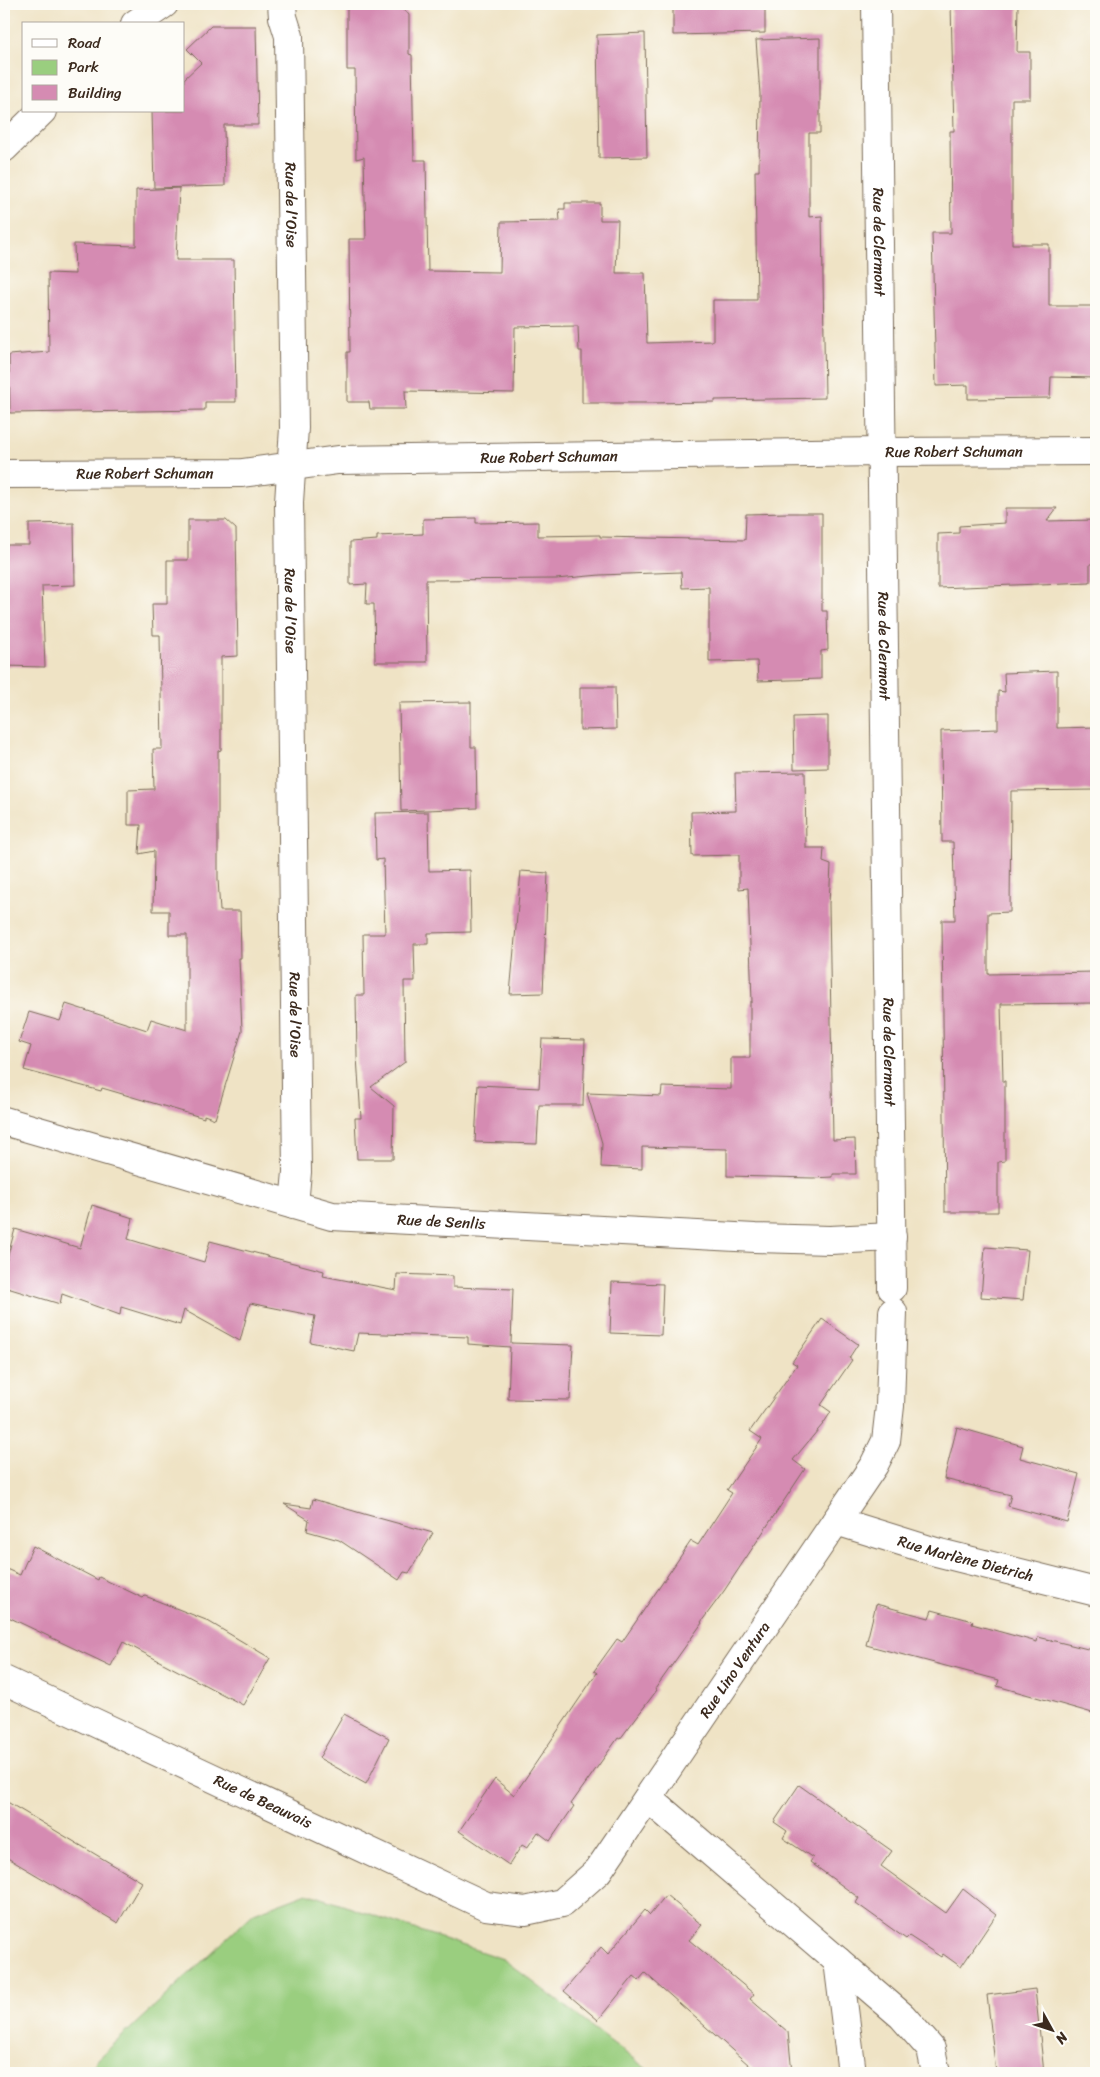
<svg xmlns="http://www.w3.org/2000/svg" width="1100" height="2077" font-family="Sriracha,sans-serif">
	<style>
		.green { fill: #9ace7f; stroke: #6a7c4e }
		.building { fill: #d58bb2 }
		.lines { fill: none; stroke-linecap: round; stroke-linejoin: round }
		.street-casing { stroke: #7a6b58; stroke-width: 30 }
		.secondary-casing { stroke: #7a6b58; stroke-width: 30 }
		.street { stroke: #fff; stroke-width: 28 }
		.secondary { stroke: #fff; stroke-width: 28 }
		.labels { text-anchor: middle; stroke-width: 4.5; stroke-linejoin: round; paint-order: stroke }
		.street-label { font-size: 15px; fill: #3b2a1e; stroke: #fdfcf7 }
	</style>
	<rect width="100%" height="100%" fill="#fdfcf7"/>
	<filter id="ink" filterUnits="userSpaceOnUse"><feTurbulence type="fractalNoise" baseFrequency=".02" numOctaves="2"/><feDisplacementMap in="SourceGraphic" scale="10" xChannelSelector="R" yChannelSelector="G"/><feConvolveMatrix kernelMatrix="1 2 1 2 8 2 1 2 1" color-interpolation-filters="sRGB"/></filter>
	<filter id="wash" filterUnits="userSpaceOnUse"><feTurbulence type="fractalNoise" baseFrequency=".0096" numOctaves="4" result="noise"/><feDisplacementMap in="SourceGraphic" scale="20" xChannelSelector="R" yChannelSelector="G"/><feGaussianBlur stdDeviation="1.12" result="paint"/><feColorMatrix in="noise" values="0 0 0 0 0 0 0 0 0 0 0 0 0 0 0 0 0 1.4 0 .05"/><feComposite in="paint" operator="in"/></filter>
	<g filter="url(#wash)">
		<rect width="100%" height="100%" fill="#efe3c5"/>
		<path class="green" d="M307,1893L503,1959L652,2073H88L98,2059L254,1913Z"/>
		<g id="blocks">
			<g class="building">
				<path d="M347,4H400L409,15V54L412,55L414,160H426L428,271L500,272L501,222L560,221L559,209H565V203H600V220H618L616,273H645L647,343L713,341V300H757L755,171H759L760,94L756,40L820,38V133H809V217L822,216L825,398L715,400V402L650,403H582V351H579L578,326L515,327L514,393L405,391L406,409H370L369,402H347V352H350L349,239H366L364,157L356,159L355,70H347Z"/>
				<path d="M673,4H765V33L673,35Z"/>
				<path d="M951,4H1018L1017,52H1030V99H1012V244H1049V306H1096V378L1051,377L1050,398L968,399V385L936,386L932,233H951L950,131H954Z"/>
				<path d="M211,26H256L258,125H224L225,186L154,188L152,111H184V79L201,63L187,49Z"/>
				<path d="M645,33L647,157L599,158L597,35Z"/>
				<path d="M179,188L176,260H234L236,402H205V410L10,413L9,355L49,352L48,273L75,274L74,244L136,246V190Z"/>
				<path d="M1005,508H1057L1047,521L1096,520V564H1090V582L938,588V534L959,533V526L1005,523Z"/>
				<path d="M787,513H822V611H827L828,650L821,651V679L758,681L757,661L709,662V587L682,588L681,572L600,575L556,579L426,580L427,662H375L374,604H366L367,584L350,585V542L377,540V536L423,534V519L476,518V523L538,522V536L600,535V537L745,540L746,514Z"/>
				<path d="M188,520H226L236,529L238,656L221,657V750L218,751V879L220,911H240L241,958H239L242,1031L215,1119L204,1115V1118L102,1088L101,1091L24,1070L31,1046L19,1042L29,1012L60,1021L66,1004L147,1030L151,1019L187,1030V935H169V911H153L154,851L139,854L141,825H128V790L154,789L153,749H162L160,635H153L152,604H167V560H188Z"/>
				<path d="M74,523L75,585L42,586L45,667L4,666V545H29V524Z"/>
				<path d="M1057,671V728L1096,727V790L1011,791L1010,912L988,913V974L1096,972V1003L1001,1004L1003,1081H1005V1161L998,1162V1212H945L942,920H955L953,842H942L941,731L998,729V691L1005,692L1004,673Z"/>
				<path d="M580,687H615L616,729L580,730Z"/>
				<path d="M471,702V747H476L477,808L401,811L399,703Z"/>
				<path d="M828,716V768L794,769L793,717Z"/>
				<path d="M805,772L806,848H824L823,862L831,865L829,904L833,1140L855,1139L856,1174H833V1177L813,1178L727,1176V1149L642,1147V1169L601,1167L602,1143L587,1093L661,1096L662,1087L731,1089V1058H750V1002H752L748,888L739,889V855L692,856L691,812L736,811L735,773Z"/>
				<path d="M428,812L429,871L470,870L471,932L428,933V944H414L415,981H404L405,1062L371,1087L394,1106L393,1159H357L355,1118H361L357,1057L356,995H364L363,934H385L383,859L376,860L375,813Z"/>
				<path d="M521,871L548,873L543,993L510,994Z"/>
				<path d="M542,1039L585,1040L583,1105H539L537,1144L475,1142L478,1085L539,1088Z"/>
				<path d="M92,1205L133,1218L128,1239L204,1262L210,1241L324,1271L323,1276L396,1290L397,1274L453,1276V1287L513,1289L511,1343L573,1345L570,1400L508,1399L510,1347L468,1344V1337L358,1333L354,1351L310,1342L315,1316L250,1303L240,1341L184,1310L180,1325L121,1307L120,1315L62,1294L60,1304L4,1287V1270L15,1229L80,1248Z"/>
				<path d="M985,1247L1028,1250L1023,1300L981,1297Z"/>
				<path d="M612,1282L663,1284L661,1335L610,1333Z"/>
				<path d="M822,1319L858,1344L849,1358L852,1360L821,1405L831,1412L823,1424L793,1460L805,1469L724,1591L701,1622L702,1623L655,1689L657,1690L620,1739L618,1738L571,1804L574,1806L550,1841L538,1832L527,1848L522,1845L509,1865L459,1831L495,1779L514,1795L597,1673L594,1671L617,1639L622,1642L691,1541L698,1545L732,1493L727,1490L762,1439L750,1431L797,1365L792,1362Z"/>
				<path d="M957,1427L1023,1446L1020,1458L1079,1474L1067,1522L1008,1506L1011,1495L944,1479Z"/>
				<path d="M313,1499L364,1514L433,1533L409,1573L404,1572L399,1580L339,1540L307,1531L309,1520L284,1504L311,1508Z"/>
				<path d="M33,1546L98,1580L99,1577L143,1598L145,1596L206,1620L270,1658L243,1705L123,1642L111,1666L4,1615V1568L20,1575Z"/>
				<path d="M876,1604L929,1618L932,1610L973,1621L972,1624L1037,1642L1038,1637L1096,1651V1714L997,1686L999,1680L866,1645Z"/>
				<path d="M344,1714L389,1738L366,1784L319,1758Z"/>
				<path d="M799,1785L892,1851L881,1866L946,1913L963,1889L996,1915L961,1967L943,1954L941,1957L909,1936L906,1939L856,1903L859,1898L810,1862L813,1858L783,1838L787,1831L774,1822Z"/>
				<path d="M4,1800L142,1882L118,1923L4,1856Z"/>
				<path d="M666,1895L702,1925L689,1940L754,1994L750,1999L788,2032L792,2073H758L645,1973L639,1980L634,1976L598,2020L564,1991L601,1947L608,1954L645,1910L650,1915Z"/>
				<path d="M1035,1989L1044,2073H996L987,1995Z"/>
			</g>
		</g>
	</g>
	<g filter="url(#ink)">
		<use href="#blocks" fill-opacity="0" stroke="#7a6b58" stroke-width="1"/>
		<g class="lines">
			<g class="street-casing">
				<g id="street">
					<path id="s1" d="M282,4L283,17L289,36L294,428L289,502L297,1172L294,1205"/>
					<path id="s2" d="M876,4L892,1288"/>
					<path id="s3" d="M4,474L242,473L338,460L881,452L1096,451"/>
					<path id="s4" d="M4,1121L332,1216L755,1238L830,1240L892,1237"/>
					<path id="s5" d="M836,1521L936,1552L1096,1592"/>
					<path id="s6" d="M4,1680L486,1906L525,1911L562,1903L598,1871L874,1465L886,1441L890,1406L893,1312"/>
					<path d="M648,1798L902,2016L931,2049L936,2073"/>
					<path d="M838,1961L852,2073"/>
				</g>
			</g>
			<g class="secondary-casing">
				<g id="secondary">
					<path d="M135,24L164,4"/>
					<path d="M4,148L42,111"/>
				</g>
			</g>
			<use href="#street" class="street"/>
			<use href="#secondary" class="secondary"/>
		</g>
	</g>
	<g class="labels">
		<g class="street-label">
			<text dy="5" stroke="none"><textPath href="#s1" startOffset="202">Rue de l'Oise</textPath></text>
			<text dy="5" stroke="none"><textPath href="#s2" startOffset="238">Rue de Clermont</textPath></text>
			<text dy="5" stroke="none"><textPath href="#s3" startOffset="951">Rue Robert Schuman</textPath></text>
			<text dy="5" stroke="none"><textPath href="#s3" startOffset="546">Rue Robert Schuman</textPath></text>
			<text dy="5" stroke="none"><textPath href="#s3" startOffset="141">Rue Robert Schuman</textPath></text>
			<text dy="5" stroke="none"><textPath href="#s1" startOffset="608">Rue de l'Oise</textPath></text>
			<text dy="5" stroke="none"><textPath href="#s2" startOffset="642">Rue de Clermont</textPath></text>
			<text dy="5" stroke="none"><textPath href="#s1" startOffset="1012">Rue de l'Oise</textPath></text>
			<text dy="5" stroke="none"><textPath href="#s2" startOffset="1048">Rue de Clermont</textPath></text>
			<text dy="5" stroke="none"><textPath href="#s4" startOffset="451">Rue de Senlis</textPath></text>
			<text dy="5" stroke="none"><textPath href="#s5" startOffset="135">Rue Marlène Dietrich</textPath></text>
			<text dy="5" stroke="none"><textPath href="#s6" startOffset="901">Rue Lino Ventura</textPath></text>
			<text dy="5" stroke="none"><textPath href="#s6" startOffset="286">Rue de Beauvais</textPath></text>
		</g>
	</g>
	<rect width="1100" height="2077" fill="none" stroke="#fdfcf7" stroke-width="20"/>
	<rect x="22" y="22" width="162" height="90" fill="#fdfcf7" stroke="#afa8a0"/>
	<rect x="32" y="39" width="25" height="8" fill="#ffffff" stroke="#afa8a0"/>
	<text x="68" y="48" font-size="15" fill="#3b2a1e">Road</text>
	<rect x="32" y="60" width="25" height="15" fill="#9ace7f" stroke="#afa8a0"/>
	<text x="68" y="72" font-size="15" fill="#3b2a1e">Park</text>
	<rect x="32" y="85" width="25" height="15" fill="#d58bb2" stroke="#afa8a0"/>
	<text x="68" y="98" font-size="15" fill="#3b2a1e">Building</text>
	<g transform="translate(1052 2030) rotate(130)" stroke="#fdfcf7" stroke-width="4" paint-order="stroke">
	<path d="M0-4L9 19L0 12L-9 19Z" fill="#3b2a1e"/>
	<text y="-8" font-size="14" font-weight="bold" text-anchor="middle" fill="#3b2a1e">N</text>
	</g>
</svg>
